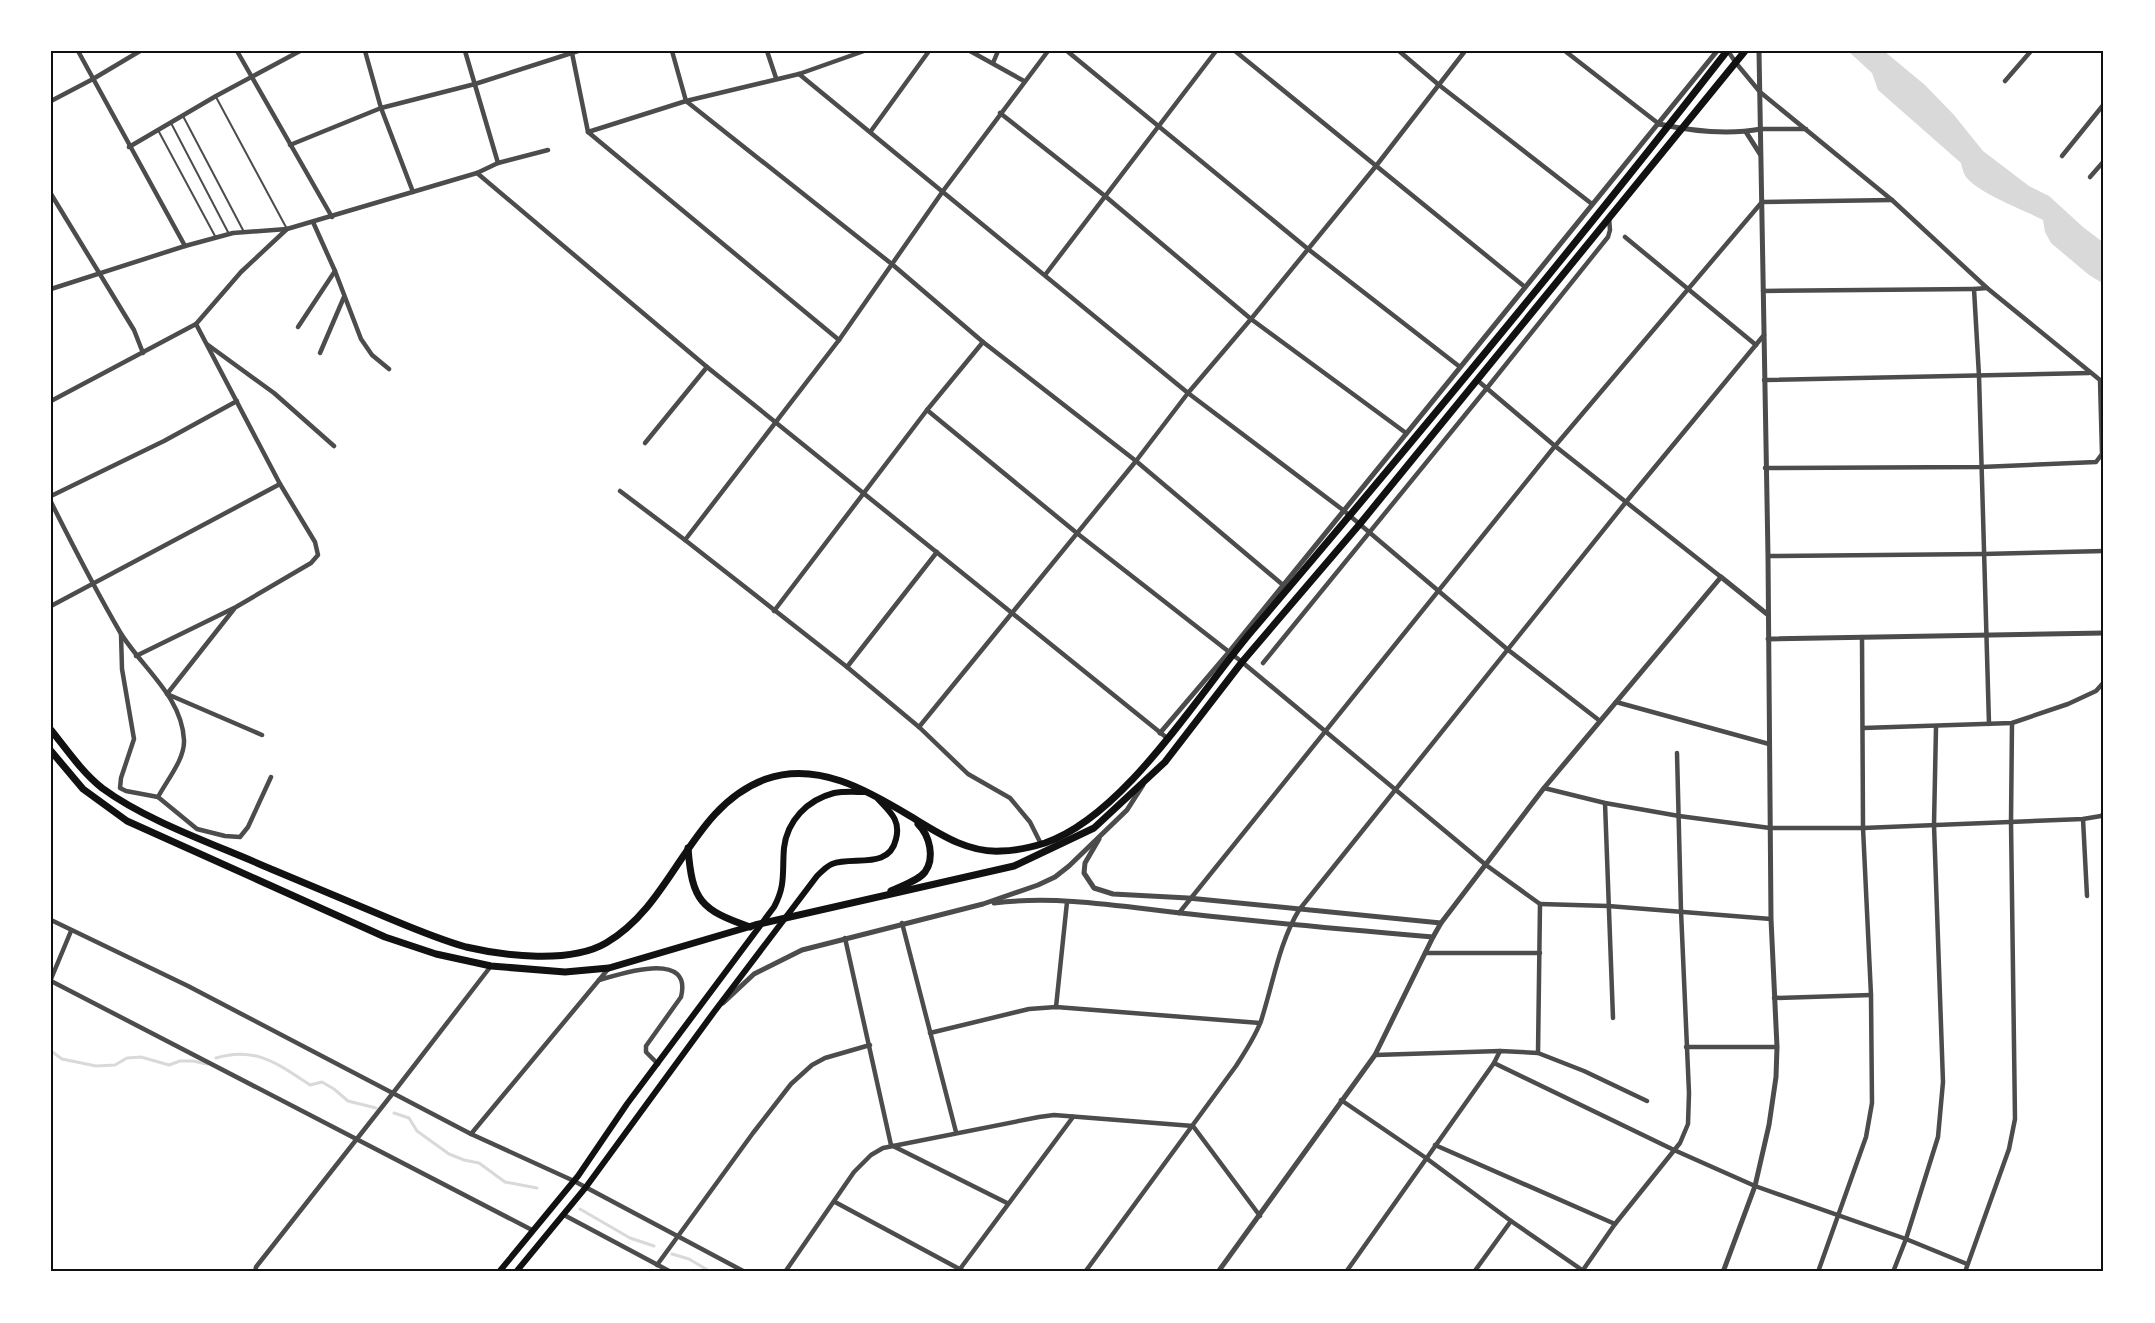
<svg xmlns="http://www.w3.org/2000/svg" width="2155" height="1323" font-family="Helvetica,sans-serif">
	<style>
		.water { fill: #d9d9d9 }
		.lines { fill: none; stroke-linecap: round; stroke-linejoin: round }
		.stream { stroke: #d9d9d9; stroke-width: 3 }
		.service { stroke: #4c4c4c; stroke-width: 2 }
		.minor { stroke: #4c4c4c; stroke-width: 4.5 }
		.tertiary { stroke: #4c4c4c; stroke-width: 5 }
		.secondary { stroke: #111; stroke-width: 6 }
		.primary { stroke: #111; stroke-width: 7 }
		.neatline { fill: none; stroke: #111; stroke-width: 2 }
	</style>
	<rect width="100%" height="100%" fill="#fff"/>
	<path class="water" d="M1848,51H1884L1925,85L1954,115L1983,151L2029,186L2049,196L2083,227L2104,243V284L2089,275L2051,243L2045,232L2043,220C2022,209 1980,194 1966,177C1964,174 1962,168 1961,163L1878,90L1872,73Z"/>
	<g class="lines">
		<g class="stream">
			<path d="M51,1051L62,1059L96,1066L115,1065L127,1058L141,1057L169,1065L180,1061H193L207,1064"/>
			<path d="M216,1058C256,1046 278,1064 310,1085L322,1082L334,1089L348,1101L376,1108"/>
			<path d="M394,1113L409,1118L417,1131L449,1154L464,1160L479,1163L505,1182L537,1188"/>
			<path d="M580,1209L630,1238L654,1246"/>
			<path d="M672,1254L689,1259L711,1272"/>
		</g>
		<g class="service">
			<path d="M216,97L287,229"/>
			<path d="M183,116L244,232"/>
			<path d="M171,123L229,234"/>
			<path d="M158,130L215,236"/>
		</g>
		<g class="minor">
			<path d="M78,51L185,246"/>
			<path d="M237,51L332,217"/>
			<path d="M365,51L381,108L413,192"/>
			<path d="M465,51L498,163"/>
			<path d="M672,51L686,101L893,265L983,342L1136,461L1283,585"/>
			<path d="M767,51L776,78"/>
			<path d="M970,51L1024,81"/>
			<path d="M1067,51L1308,249L1460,367"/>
			<path d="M1235,51L1525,287"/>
			<path d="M1399,51L1439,85L1592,204"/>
			<path d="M1565,51L1659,124"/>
			<path d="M1728,51L1736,63L1760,92L1892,200L1987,288L2100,380L2102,454L2096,462L1981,467L1765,468"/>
			<path d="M572,53L588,132L839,340"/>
			<path d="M993,63L998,51"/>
			<path d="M799,74L1188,393L1343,510L1507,649L1600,721"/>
			<path d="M2005,81L2031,51"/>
			<path d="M51,101L93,79L140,51"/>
			<path d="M1000,113L1105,196L1251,319L1406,433"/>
			<path d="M1761,129H1806"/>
			<path d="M871,131L929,51"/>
			<path d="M588,132L686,101L799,74L864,51"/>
			<path d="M290,145L381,108L475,84L578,51"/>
			<path d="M129,147L216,96L300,51"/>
			<path d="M2062,156L2104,104"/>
			<path d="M477,173L707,367L1167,738"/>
			<path d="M2090,177L2104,161"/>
			<path d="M51,194L134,330L143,353"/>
			<path d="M313,222L335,271L361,339L372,355L389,369"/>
			<path d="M1625,237L1756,345"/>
			<path d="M1045,275L1216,51"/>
			<path d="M1987,288L1974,289L1979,376L1989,724"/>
			<path d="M51,289L185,246L233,233L287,229L477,173L498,163L548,150"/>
			<path d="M1763,291L1974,289"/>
			<path d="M298,327L335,271"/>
			<path d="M208,345L274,393L334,446"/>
			<path d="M320,353L344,297"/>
			<path d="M1477,380L1555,446L1721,577"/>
			<path d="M1764,380L2089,373"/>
			<path d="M51,401L196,324L241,272L287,229"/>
			<path d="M927,410L1078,534L1242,662L1486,865L1540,904"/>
			<path d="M645,443L707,367"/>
			<path d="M620,491L685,540L847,667L919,727L968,774L1010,798L1030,822L1041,844"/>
			<path d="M51,496L164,441L237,401"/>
			<path d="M51,502C73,546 95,589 120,632C141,667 182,696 184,740C185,759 167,780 158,797"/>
			<path d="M685,540L839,340L943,191L1048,51"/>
			<path d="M1768,556L1983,554L2104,551"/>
			<path d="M51,606L280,484"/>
			<path d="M234,609L167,694L262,735"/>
			<path d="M774,611L927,410L983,342"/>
			<path d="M121,634L122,669L134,739L121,778L120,788L126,791L158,797L197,829L225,836L240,837L248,827L271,777"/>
			<path d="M136,656L236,607L311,563L318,555L315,542L280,484L196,324"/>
			<path d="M1263,663L1487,388L1608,237L1610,230L1609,218"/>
			<path d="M847,667L937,552"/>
			<path d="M1616,702L1769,744"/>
			<path d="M919,727L1136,461L1188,393L1251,319L1376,166L1465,51"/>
			<path d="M1863,728L2012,723L2068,704L2096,691L2104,682"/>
			<path d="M1544,788L1605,803L1679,816L1770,828H1863L2083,819L2101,816L2104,813"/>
			<path d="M1605,803L1613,1018"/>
			<path d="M2083,819L2087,896"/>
			<path d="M1540,904L1608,906L1771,919"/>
			<path d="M1179,913L1555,446L1762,202L1892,200"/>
			<path d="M51,920L188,986L471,1134L609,968"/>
			<path d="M902,923L956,1132"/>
			<path d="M845,938L891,1145L1007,1203"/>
			<path d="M1425,953H1540"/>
			<path d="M51,979L71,931"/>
			<path d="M599,980C620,974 693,949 681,997L646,1046V1052L658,1064"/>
			<path d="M51,981L532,1230"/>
			<path d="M1774,998L1871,995"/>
			<path d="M1056,1007L1067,902"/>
			<path d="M930,1033L1029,1009L1056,1007L1260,1023"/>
			<path d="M1686,1047H1777"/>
			<path d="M1538,1053L1540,904"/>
			<path d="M1375,1055L1500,1051L1538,1053L1584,1071L1647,1101"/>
			<path d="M1494,1063L1674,1150L1755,1186L1906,1239L1967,1264"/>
			<path d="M1341,1100L1426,1158L1511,1221L1585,1272"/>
			<path d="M471,1134L574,1181L745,1272"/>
			<path d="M1435,1145L1615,1224"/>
			<path d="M835,1202L965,1272"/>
			<path d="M564,1215L671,1272"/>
			<path d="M657,1265L753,1133L791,1084L812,1065L825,1058L870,1045"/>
			<path d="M960,1269L1073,1117"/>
			<path d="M1583,1270L1615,1224L1680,1143L1688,1124L1689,1093L1681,911L1677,753"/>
			<path d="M255,1272L256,1267L393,1093L491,966"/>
			<path d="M785,1272L854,1172L871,1155L883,1148L1039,1117L1054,1115L1193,1126L1260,1216"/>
			<path d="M1085,1272L1236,1066C1245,1052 1255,1037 1261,1021C1273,984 1279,943 1299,910L1626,502L1764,335"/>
			<path d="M1346,1272L1494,1063L1500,1051"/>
			<path d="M1474,1272L1511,1221"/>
			<path d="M1818,1272L1866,1137L1872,1103L1871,995L1863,828L1862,637"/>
			<path d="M1893,1272L1906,1239L1938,1137L1943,1082L1934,825L1936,727"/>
			<path d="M1965,1272L2009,1149L2015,1119L2011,822L2012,723"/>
		</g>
		<g class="tertiary">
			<path d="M1659,124C1691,131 1728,135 1761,129"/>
			<path d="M1746,132L1760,154"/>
			<path d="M1768,639L2104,633"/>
			<path d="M1160,733L1229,652L1717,51"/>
			<path d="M1099,839L1085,863L1084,873L1094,888L1113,894L1188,898L1441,923"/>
			<path d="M994,903C1060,895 1125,907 1190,914C1271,923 1352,930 1433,937"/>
			<path d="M723,1003L754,974L802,950L983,904L1038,885L1055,877L1069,866L1127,810L1143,785"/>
			<path d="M1218,1272L1375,1055L1433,937L1441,923L1544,788L1721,577L1767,614"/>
			<path d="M1723,1272L1755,1186L1769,1125L1776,1077L1777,1047L1771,919L1768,556L1759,51"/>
		</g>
		<g class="secondary">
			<path d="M499,1272L578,1176L627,1104L774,907C786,885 782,872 784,848C787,821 807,800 834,793C844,791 856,792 866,792"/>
			<path d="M516,1272L586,1187L714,1012L817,876C821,872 827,866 832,864C854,856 889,870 896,839C901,820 890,812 878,799"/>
		</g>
		<g class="primary">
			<path d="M51,730C67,750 82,772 102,788C148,822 217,845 271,869C312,886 352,903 393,920C417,930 441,940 466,947C505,956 570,964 606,943C675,903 689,807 766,779C817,761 867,790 910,816C938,833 967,853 1001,851C1015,851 1032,847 1045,843C1124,816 1197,696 1251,632C1413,442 1573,249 1727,51"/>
			<path d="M51,751L83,789L127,821L385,937L436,954L491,966L565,972L609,968L755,925L1014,866L1094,828L1165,762L1242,662L1359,525L1745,51"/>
			<path d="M688,848C692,901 701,910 750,927"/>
			<path d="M891,891C901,886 918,881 925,872C935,858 930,836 918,824"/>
		</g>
	</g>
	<rect width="2155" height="1323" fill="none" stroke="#ffffff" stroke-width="105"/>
	<rect x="52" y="52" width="2050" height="1218" class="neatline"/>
</svg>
